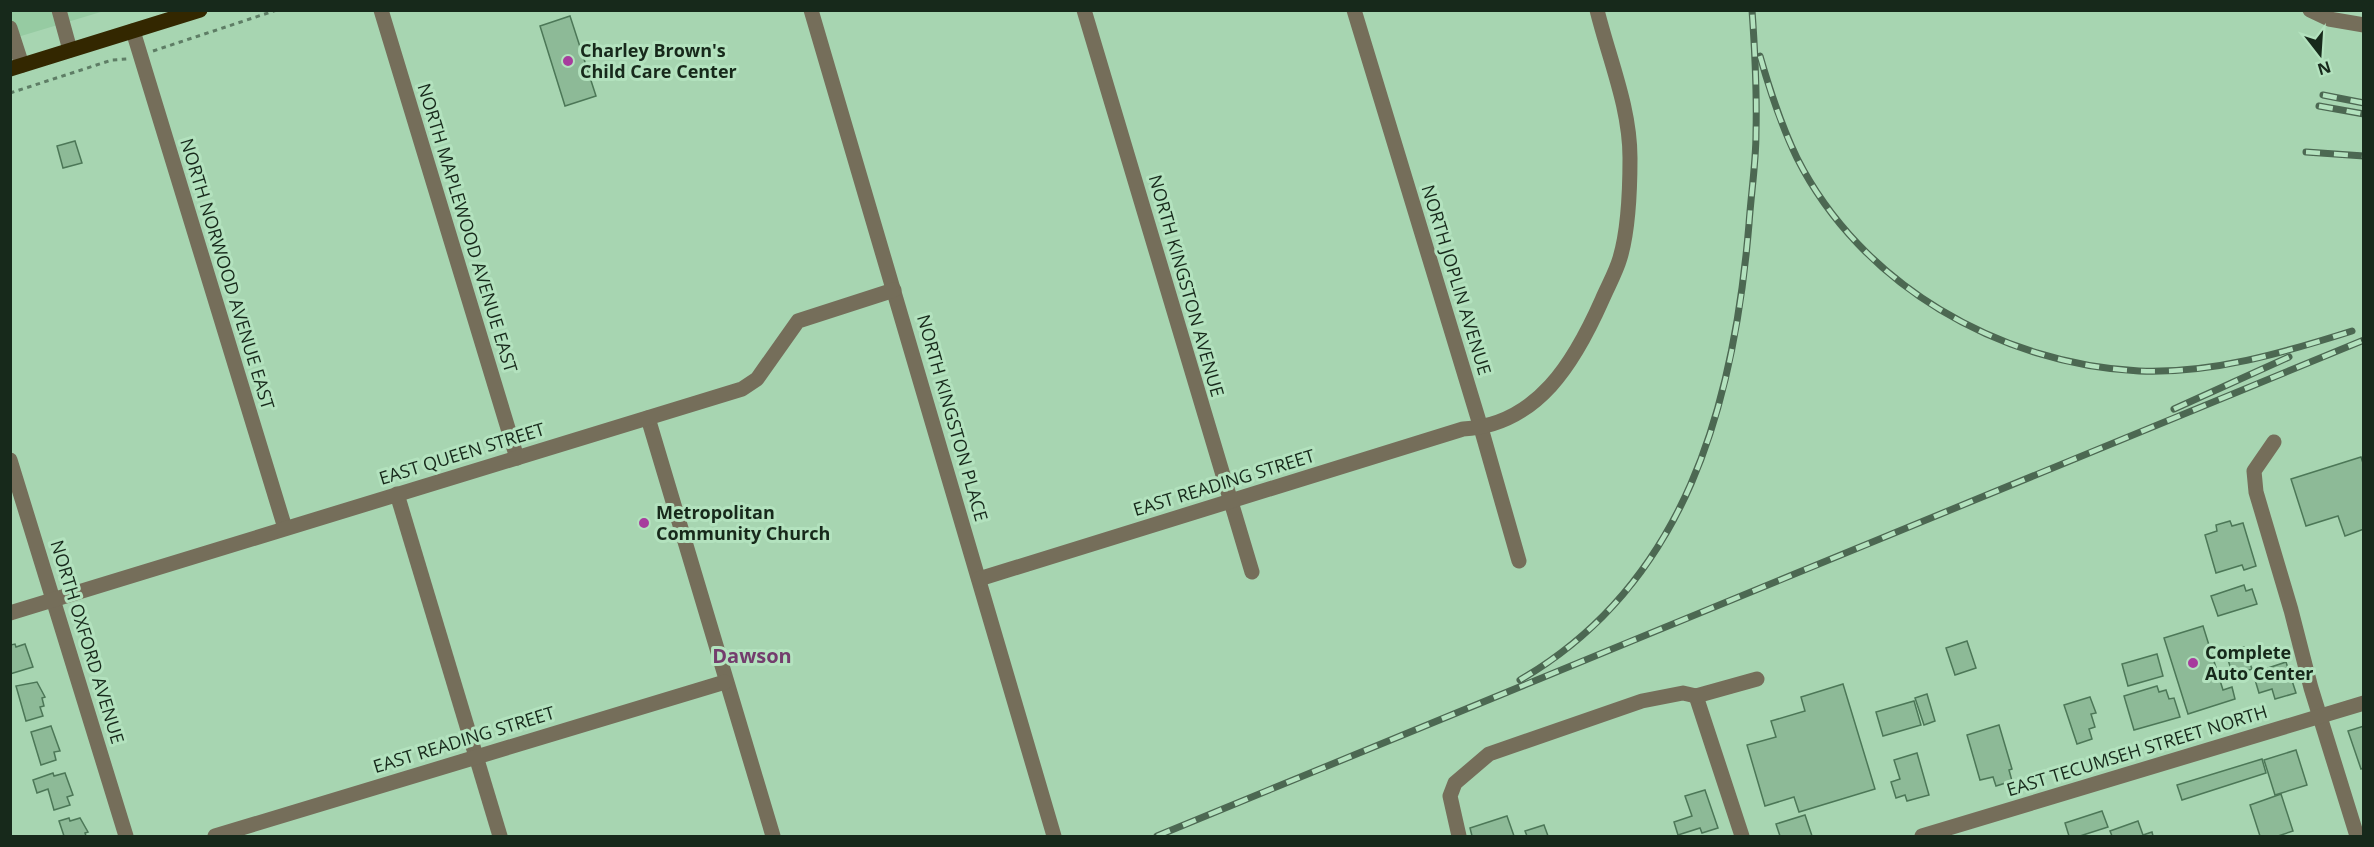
<svg xmlns="http://www.w3.org/2000/svg" width="2374" height="847" font-family="'Open Sans',sans-serif">
	<style>
		.built { fill: #96cba2 }
		.building { fill: #8dba97; stroke: #4c7757; stroke-width: 1.5 }
		.lines { fill: none; stroke-linecap: round; stroke-linejoin: round }
		.path { stroke: #5e7d65; stroke-width: 3; stroke-dasharray: 4.5 4.5; stroke-linecap: butt }
		.minor { stroke: #756e5a; stroke-width: 15 }
		.major { stroke: #332700; stroke-width: 15 }
		.rail-casing { stroke: #4c6852; stroke-width: 7 }
		.rail { stroke: #b3e2be; stroke-width: 4.5; stroke-dasharray: 14; stroke-linecap: butt }
		.poi-dot { fill: #a73c9d; stroke: #b3e2be; stroke-width: 2 }
		.labels { text-anchor: middle; stroke-width: 6; stroke-linejoin: round; paint-order: stroke }
		.poi-label { font-size: 18px; font-weight: bold; fill: #17291b; stroke: #b3e2be; text-anchor: start }
		.street-label { font-size: 18px; fill: #17291b; stroke: #b3e2be }
		.neighbourhood-label { font-size: 20px; font-weight: bold; fill: #733d6d; stroke: #b3e2be }
	</style>
	<rect width="100%" height="100%" fill="#a7d5b1"/>
	<path class="built" d="M11,11H104L11,39Z"/>
	<g class="building">
		<path d="M570,16L596,96L565,106L540,26Z"/>
		<path d="M75,141L82,163L63,168L57,146Z"/>
		<path d="M2361,457L2364,466V529L2345,536L2338,516L2306,526L2291,479Z"/>
		<path d="M2230,521L2232,526L2243,523L2256,566L2244,570L2242,565L2216,573L2205,535L2217,531L2216,525Z"/>
		<path d="M2244,585L2246,591L2252,589L2257,604L2218,616L2211,596Z"/>
		<path d="M2203,626L2223,690L2232,687L2235,699L2188,714L2164,638Z"/>
		<path d="M1967,641L1976,668L1955,675L1946,648Z"/>
		<path d="M15,644L16,647L25,644L33,667L10,674V645Z"/>
		<path d="M2244,647L2252,669L2233,676L2226,653Z"/>
		<path d="M2157,654L2163,676L2128,686L2122,664Z"/>
		<path d="M2286,662L2296,693L2275,699L2272,689L2259,693L2253,673Z"/>
		<path d="M37,682L45,697L42,698L44,706L40,707L43,716L26,721L16,686Z"/>
		<path d="M1843,684L1875,789L1799,812L1794,797L1765,806L1747,745L1776,737L1771,721L1805,711L1801,697Z"/>
		<path d="M2157,686L2159,692L2166,690L2169,699L2174,698L2180,717L2134,730L2124,696Z"/>
		<path d="M1927,694L1935,721L1924,725L1915,698Z"/>
		<path d="M2090,697L2096,713L2091,714L2095,727L2089,729L2092,739L2077,744L2064,705Z"/>
		<path d="M1914,701L1921,725L1883,736L1876,712Z"/>
		<path d="M1999,725L2012,769L2009,770L2012,781L1996,786L1993,777L1980,780L1967,735Z"/>
		<path d="M51,726L60,751L54,752L56,760L41,765L31,732Z"/>
		<path d="M2364,726V768L2361,769L2348,731Z"/>
		<path d="M2296,750L2307,785L2275,795L2264,760Z"/>
		<path d="M1917,753L1929,795L1907,801L1905,795L1896,798L1891,782L1900,779L1894,760Z"/>
		<path d="M2262,759L2266,773L2182,800L2177,785Z"/>
		<path d="M53,773L54,776L65,773L73,795L67,797L70,805L54,810L48,789L37,793L33,780Z"/>
		<path d="M1705,790L1718,828L1702,833L1700,828L1678,835L1674,822L1692,816L1685,796Z"/>
		<path d="M2281,794L2293,831L2278,836H2260L2250,805Z"/>
		<path d="M2102,811L2108,827L2080,836H2069L2065,823Z"/>
		<path d="M1805,815L1812,836H1780L1776,824Z"/>
		<path d="M1507,816L1514,836H1472L1470,828Z"/>
		<path d="M69,818L70,821L80,818L88,832L85,833L86,836H64L59,821Z"/>
		<path d="M2138,821L2143,835L2152,832L2153,836H2112L2110,831Z"/>
		<path d="M1544,825L1548,836H1527L1525,831Z"/>
	</g>
	<g class="lines">
		<g class="path">
			<path d="M153,51L277,10"/>
			<path d="M10,93L112,60L127,59"/>
		</g>
		<g class="minor">
			<path d="M59,10L70,50"/>
			<path d="M381,10L517,458"/>
			<path d="M811,10L1054,836"/>
			<path d="M1084,10L1252,572"/>
			<path d="M1354,10L1481,428L1519,561"/>
			<path d="M2310,10L2329,19L2364,25"/>
			<path d="M10,28L22,65"/>
			<path d="M133,31L285,528"/>
			<path d="M648,418L773,836"/>
			<path d="M2274,442L2254,471L2256,492L2291,610L2311,688L2357,836"/>
			<path d="M10,460L126,836"/>
			<path d="M397,494L500,836"/>
			<path d="M979,579L1463,429C1538,425 1575,361 1602,300C1608,286 1616,272 1620,258C1629,228 1630,189 1630,158C1630,107 1609,59 1597,10"/>
			<path d="M10,613L742,389L757,379L798,321L894,290"/>
			<path d="M1696,696L1742,836"/>
			<path d="M215,836L725,682"/>
			<path d="M1459,836L1450,796L1455,783L1489,754L1642,701L1683,693L1696,696L1757,679"/>
			<path d="M1922,836L2364,703"/>
		</g>
		<path class="major" d="M10,69L200,10"/>
		<g class="rail-casing">
			<g id="rail">
				<path d="M1760,56C1770,91 1781,125 1797,158C1861,285 2000,364 2139,371C2211,374 2283,353 2352,331"/>
				<path d="M2323,95L2364,103"/>
				<path d="M2319,106L2364,114"/>
				<path d="M2306,152L2364,156"/>
				<path d="M2174,409L2289,357"/>
				<path d="M1520,680C1686,584 1734,404 1749,224C1751,194 1756,163 1756,133C1757,92 1755,52 1752,10"/>
				<path d="M1157,836L2364,340"/>
			</g>
		</g>
		<use href="#rail" class="rail"/>
	</g>
	<g class="poi-dot">
		<circle cx="568" cy="61" r="6"/>
		<circle cx="644" cy="523" r="6"/>
		<circle cx="2193" cy="663" r="6"/>
	</g>
	<g class="labels">
		<g class="poi-label">
			<text x="580" y="57">Charley Brown's<tspan x="580" dy="21">Child Care Center</tspan></text>
			<text x="656" y="519">Metropolitan<tspan x="656" dy="21">Community Church</tspan></text>
			<text x="2205" y="659">Complete<tspan x="2205" dy="21">Auto Center</tspan></text>
		</g>
		<g class="street-label">
			<text transform="translate(467 228) rotate(73)" y="6">NORTH MAPLEWOOD AVENUE EAST</text>
			<text transform="translate(227 274) rotate(73)" y="6">NORTH NORWOOD AVENUE EAST</text>
			<text transform="translate(1456 280) rotate(73)" y="6">NORTH JOPLIN AVENUE</text>
			<text transform="translate(1186 286) rotate(74)" y="6">NORTH KINGSTON AVENUE</text>
			<text transform="translate(952 418) rotate(74)" y="6">NORTH KINGSTON PLACE</text>
			<text transform="translate(462 454) rotate(-17)" y="6">EAST QUEEN STREET</text>
			<text transform="translate(1224 483) rotate(-17)" y="6">EAST READING STREET</text>
			<text transform="translate(87 642) rotate(73)" y="6">NORTH OXFORD AVENUE</text>
			<text transform="translate(464 740) rotate(-17)" y="6">EAST READING STREET</text>
			<text transform="translate(2137 751) rotate(-17)" y="6">EAST TECUMSEH STREET NORTH</text>
		</g>
		<g class="neighbourhood-label">
			<text x="752" y="663">Dawson</text>
		</g>
	</g>
	<rect width="2374" height="847" fill="none" stroke="#17291b" stroke-width="24"/>
	<g transform="translate(2320 54) rotate(163)" stroke="#b3e2be" stroke-width="4.5" paint-order="stroke">
	<path d="M0-4.5L10 22L0 15L-10 22Z" fill="#17291b"/>
	<text y="-9" font-size="16" font-weight="bold" text-anchor="middle" fill="#17291b">N</text>
	</g>
</svg>
